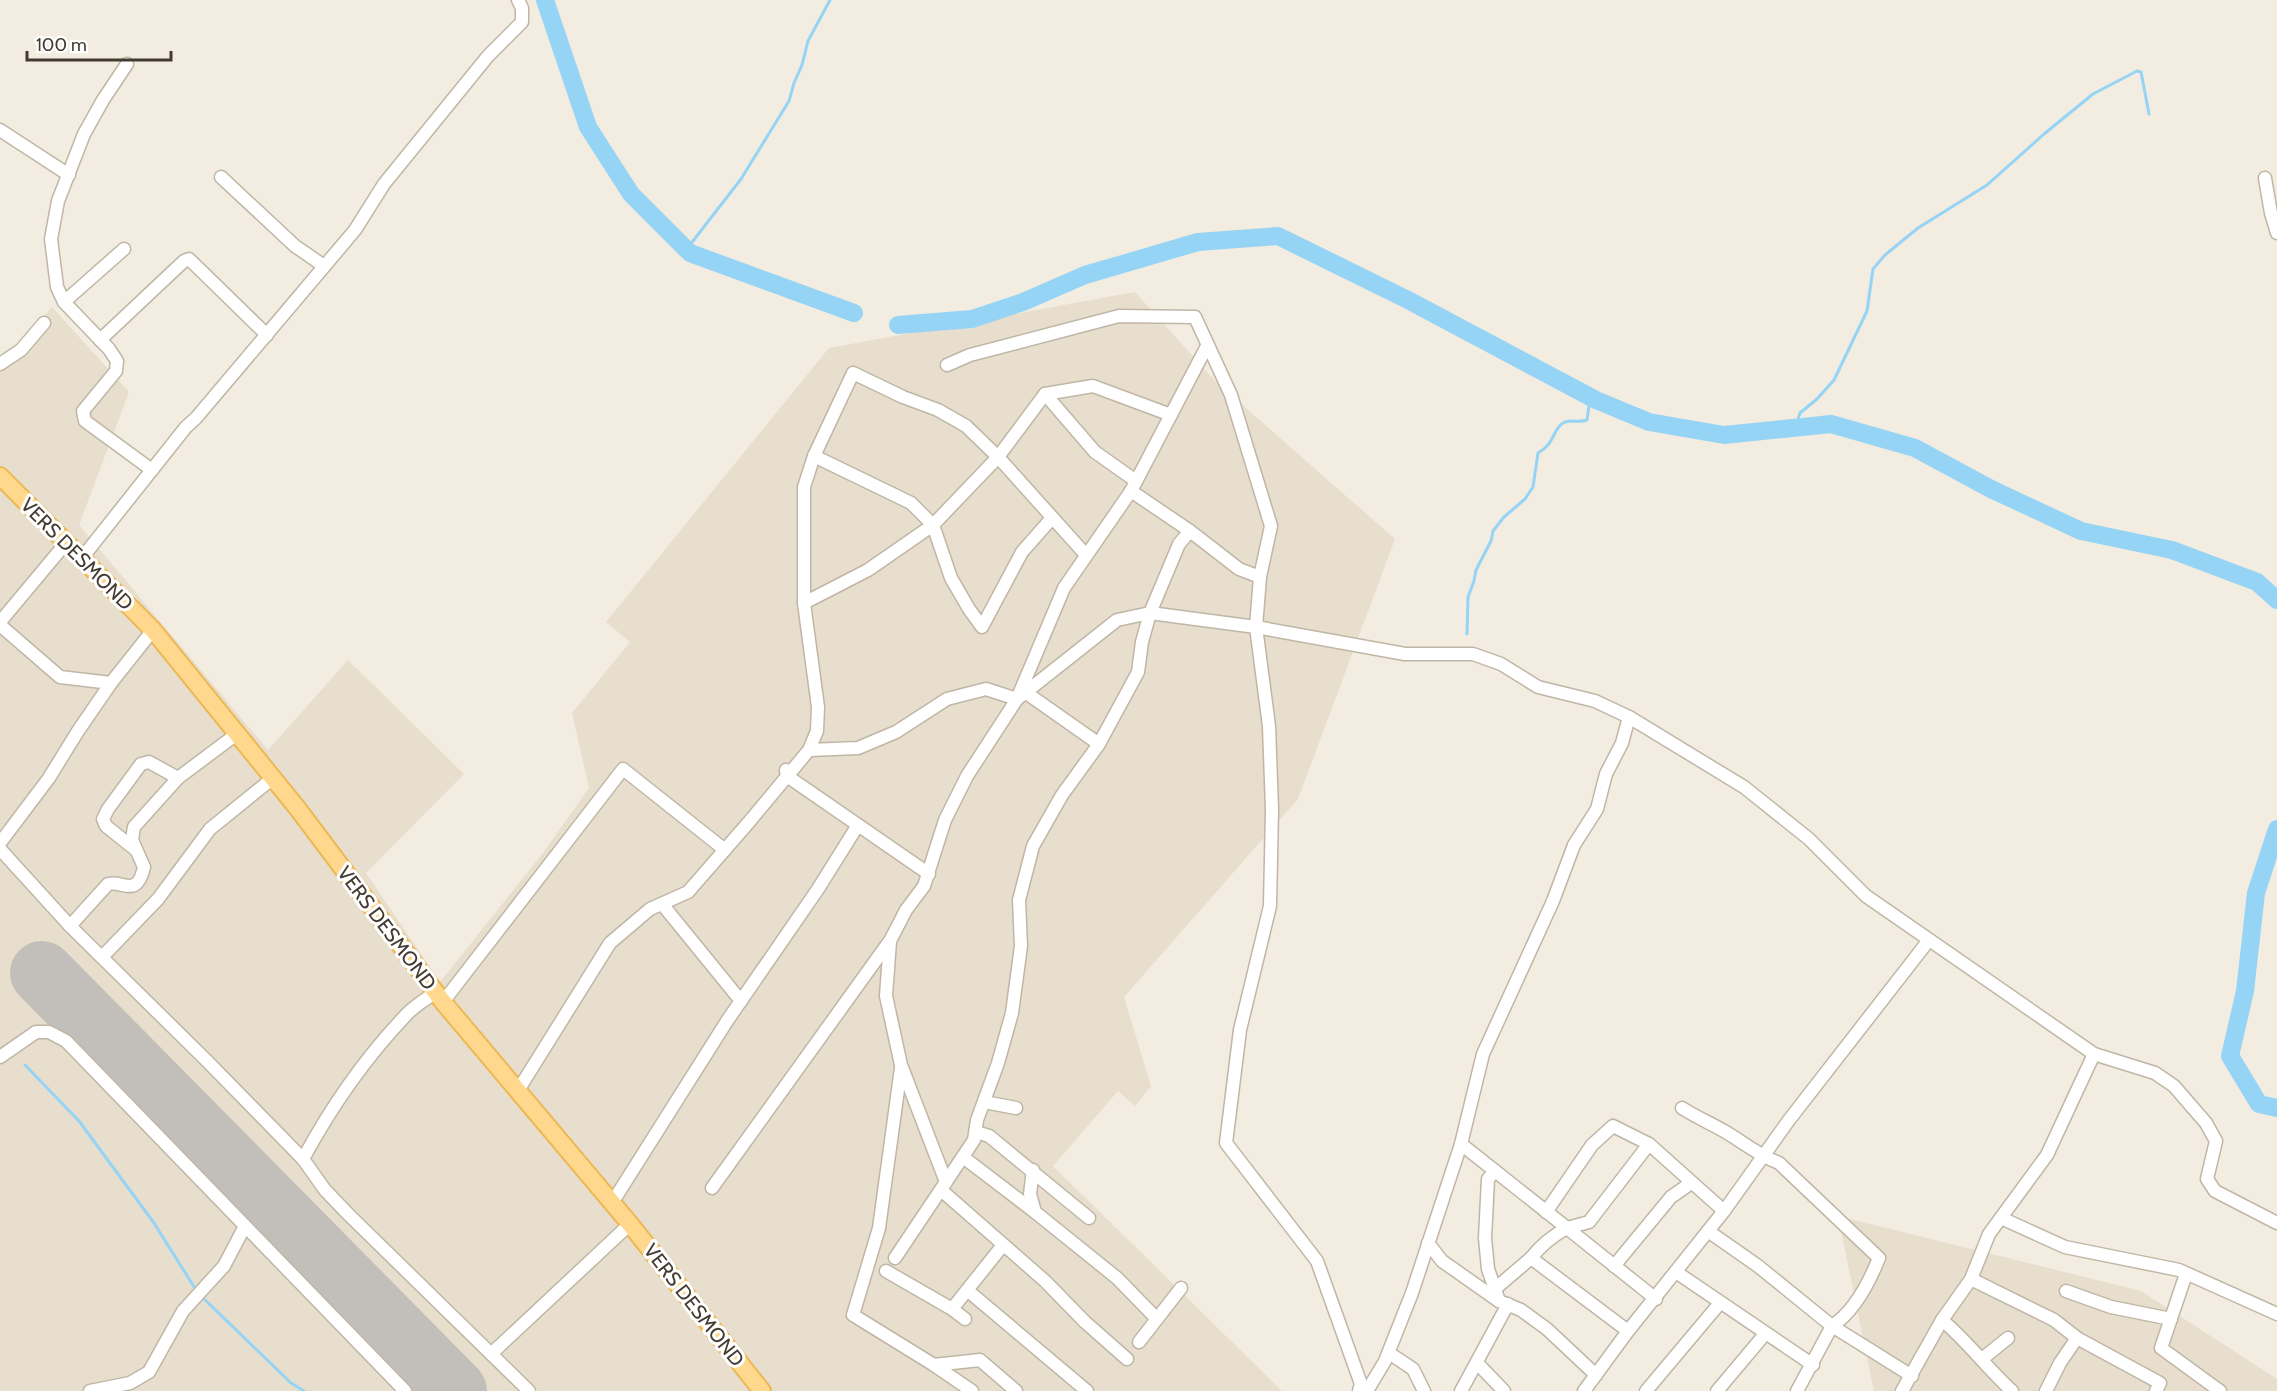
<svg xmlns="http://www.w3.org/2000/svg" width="2277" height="1391" font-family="Cabin,sans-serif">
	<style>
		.residential { fill: #e7dece }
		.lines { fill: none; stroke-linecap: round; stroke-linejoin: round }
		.stream { stroke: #96d4f6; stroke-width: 3 }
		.river { stroke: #96d4f6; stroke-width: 18 }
		.runway { stroke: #c2bfba; stroke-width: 64 }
		.minor-casing { stroke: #c0b6a6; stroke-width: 15 }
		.major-casing { stroke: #edb754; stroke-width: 20 }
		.minor { stroke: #fff; stroke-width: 12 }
		.major { stroke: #ffd88d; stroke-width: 16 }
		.labels { text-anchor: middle; stroke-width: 6; stroke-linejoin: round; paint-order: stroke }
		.street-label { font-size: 20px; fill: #433b31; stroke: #fff }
	</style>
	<rect width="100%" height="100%" fill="#f2ece1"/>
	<g class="residential">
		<path d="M1135,292L1216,382L1395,539L1298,799L1124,997L1151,1086L1135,1106L1118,1091L1053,1166L1282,1391H0V367L52,307L129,392L79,525L268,750L348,660L464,774L366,873L440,982L543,853L589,788L572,713L630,642L606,622L829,348Z"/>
		<path d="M1838,1216L2141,1291L2277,1379V1391H1874Z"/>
	</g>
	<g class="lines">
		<g class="stream">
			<path d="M686,250L741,179L789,101L794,83L802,65L808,41L830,0"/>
			<path d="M1795,428L1800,413L1817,399L1834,380L1867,311L1873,269L1885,255L1918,228L1987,185L2044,134L2093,94L2137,71L2141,72L2149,114"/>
			<path d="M1467,634L1468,597L1474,581L1476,570L1491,541L1493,531L1504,517L1525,499L1533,487L1538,453C1554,445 1553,429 1563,423C1569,419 1580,423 1587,420L1589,406L1596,400"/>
			<path d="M25,1065L79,1121L154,1223L196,1290"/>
			<path d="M200,1295L291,1383L304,1391"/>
		</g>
		<g class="river">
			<path d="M545,0L588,127L631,194L690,253L854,313"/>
			<path d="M898,325L972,319L1023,302L1085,275L1198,242L1278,236L1408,300L1596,400L1649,422L1724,435L1831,424L1915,448L1991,489L2081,531L2172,550L2257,582L2277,600"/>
			<path d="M2277,829L2256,893L2245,991L2230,1056L2259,1104L2277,1108"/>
		</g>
		<path class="runway" d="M42,973L455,1391"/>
		<g class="minor-casing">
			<g id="minor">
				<path d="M127,64L103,100L84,134L58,201L51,239L57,287L64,302L109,349L117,361L116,371L83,411L85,421L152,470"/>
				<path d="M0,130L69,175"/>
				<path d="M221,177L295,246L324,266"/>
				<path d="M2265,178L2271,213L2277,233"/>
				<path d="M64,302L124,249"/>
				<path d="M100,340L184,261L189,259L267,335"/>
				<path d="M0,364L21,350L44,323"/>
				<path d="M947,365L970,355L1119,316L1195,317L1231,395L1271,526L1260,577L1256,627L1269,726L1272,809L1270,906L1240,1030L1226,1143L1317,1261L1361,1384L1359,1391"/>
				<path d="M1045,394L1095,452L1136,481"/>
				<path d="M814,456L911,503L933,525L951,578L969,609L982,627L1022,552L1052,518"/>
				<path d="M1131,491L1190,531L1239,569L1260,577"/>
				<path d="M82,558L186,427L196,418L355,230L384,184L488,56L522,22V8L518,0"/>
				<path d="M804,603L868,570L933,525L998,457L1045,394L1093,386L1171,415"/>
				<path d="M0,622L66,543"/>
				<path d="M0,625L60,677L111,683"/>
				<path d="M1025,692L1099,744"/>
				<path d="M809,750L817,731L818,707L804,603V487L814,456L853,373L903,397L938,410L966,426L998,457L1086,555"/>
				<path d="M786,770L787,776L929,874"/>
				<path d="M0,843L49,778L78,731L111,683L153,630"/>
				<path d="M0,849L70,926L207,1061L303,1159L325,1190L348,1214L529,1391"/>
				<path d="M136,850L106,826L103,819L108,809L141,764L149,762L178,778"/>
				<path d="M662,904L741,1001"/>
				<path d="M70,926L108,884C123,880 137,899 144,867L132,840L134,827L178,778L238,733"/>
				<path d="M102,957L158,899L210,829L273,778"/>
				<path d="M443,1002L623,769L725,850"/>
				<path d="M0,1057L36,1032H49L66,1041L405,1391"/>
				<path d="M901,1068L879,1228L853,1315L934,1365L980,1360L1016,1391"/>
				<path d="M517,1092L610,943L650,909L688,892L749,822L809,750L858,748L896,732L947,699L986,689L1017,699L1117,620L1150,613L1256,627L1405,654H1473L1501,664L1538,687L1595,701L1629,717L1744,787L1809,839L1866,896L2094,1054L2155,1073L2174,1086L2206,1123L2216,1141L2207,1179L2215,1191L2277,1223"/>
				<path d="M984,1102L1016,1108"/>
				<path d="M1682,1108C1696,1117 1710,1123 1724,1131C1743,1142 1758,1155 1779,1163L1879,1258C1869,1283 1855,1311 1832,1326L1912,1376"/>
				<path d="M976,1132L989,1136L1089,1218"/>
				<path d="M1461,1144L1567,1228L1589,1222L1649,1144"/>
				<path d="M963,1157L1035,1212"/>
				<path d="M303,1159C331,1107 366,1057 406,1015C414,1006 426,999 436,992"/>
				<path d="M1033,1170L1030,1194L1035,1212L1117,1278L1157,1319"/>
				<path d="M1495,1171L1488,1179L1485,1238L1488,1269L1499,1301"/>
				<path d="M946,1182L901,1065L886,996L890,941L906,910L924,886L945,820L967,776L1017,699L1064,588L1131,491L1207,346"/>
				<path d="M712,1188L889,942"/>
				<path d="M941,1190L1045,1281L1085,1322L1127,1359"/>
				<path d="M612,1203L727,1021L818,889L858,825"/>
				<path d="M1546,1212L1592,1145L1613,1126L1649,1144L1724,1211"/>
				<path d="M2001,1218L2065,1247L2179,1270L2277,1314"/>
				<path d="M1708,1231L1758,1266L1832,1326L1797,1391"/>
				<path d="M1428,1243L1442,1261L1499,1301L1521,1310L1547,1329L1596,1375"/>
				<path d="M895,1258L974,1140L977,1120L998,1063L1012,1013L1021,946L1019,900L1033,846L1062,795L1099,744L1138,672L1142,642L1150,613L1179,544L1190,531"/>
				<path d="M1614,1266L1671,1197L1691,1183"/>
				<path d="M886,1271L952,1309L965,1319"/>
				<path d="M1676,1272L1813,1365"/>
				<path d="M2186,1274L2161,1348L2220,1391"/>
				<path d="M1971,1279L2054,1320L2077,1338L2160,1383L2156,1391"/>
				<path d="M1496,1288L1531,1258"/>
				<path d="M967,1290L1087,1391"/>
				<path d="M2066,1291L2111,1307L2171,1319"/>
				<path d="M952,1309L1003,1245"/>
				<path d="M1942,1320C1968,1342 1987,1368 2012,1391"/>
				<path d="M1628,1331L1531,1258C1542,1244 1552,1236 1567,1228L1656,1299"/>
				<path d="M1139,1342L1181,1288"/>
				<path d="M1389,1353L1413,1369L1424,1391"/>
				<path d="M491,1354L630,1224"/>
				<path d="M1982,1359L2008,1338"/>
				<path d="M1477,1363L1504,1391"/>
				<path d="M934,1365L972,1391"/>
				<path d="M90,1391L130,1383L149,1372L183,1311L224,1266L245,1226"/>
				<path d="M1367,1391L1385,1361L1412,1293L1461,1144L1483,1054L1553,901L1574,845L1597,809L1606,774L1622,743L1629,717"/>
				<path d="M1461,1391L1508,1304"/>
				<path d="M1584,1391L1628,1331L1724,1211L1789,1120L1929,940"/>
				<path d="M1646,1391L1720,1303"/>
				<path d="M1717,1391L1765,1334"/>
				<path d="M1902,1391L1942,1320L1971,1279L1989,1234L2047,1155L2094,1054"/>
				<path d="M2046,1391L2060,1363L2077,1338"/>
			</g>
		</g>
		<g class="major-casing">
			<path id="major" d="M0,476L153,630L298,809L443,1002L630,1224L762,1391"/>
		</g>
		<use href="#minor" class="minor"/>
		<use href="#major" class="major"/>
	</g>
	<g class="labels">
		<g class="street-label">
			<text transform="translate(77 554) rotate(45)" y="7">VERS DESMOND</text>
			<text transform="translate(387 928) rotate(53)" y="7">VERS DESMOND</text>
			<text transform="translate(694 1305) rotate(52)" y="7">VERS DESMOND</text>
		</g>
	</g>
	<path d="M27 51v9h144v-9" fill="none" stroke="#433b31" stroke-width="3"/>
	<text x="36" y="51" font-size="18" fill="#433b31" stroke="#ffffff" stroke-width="4.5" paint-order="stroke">100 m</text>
</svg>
